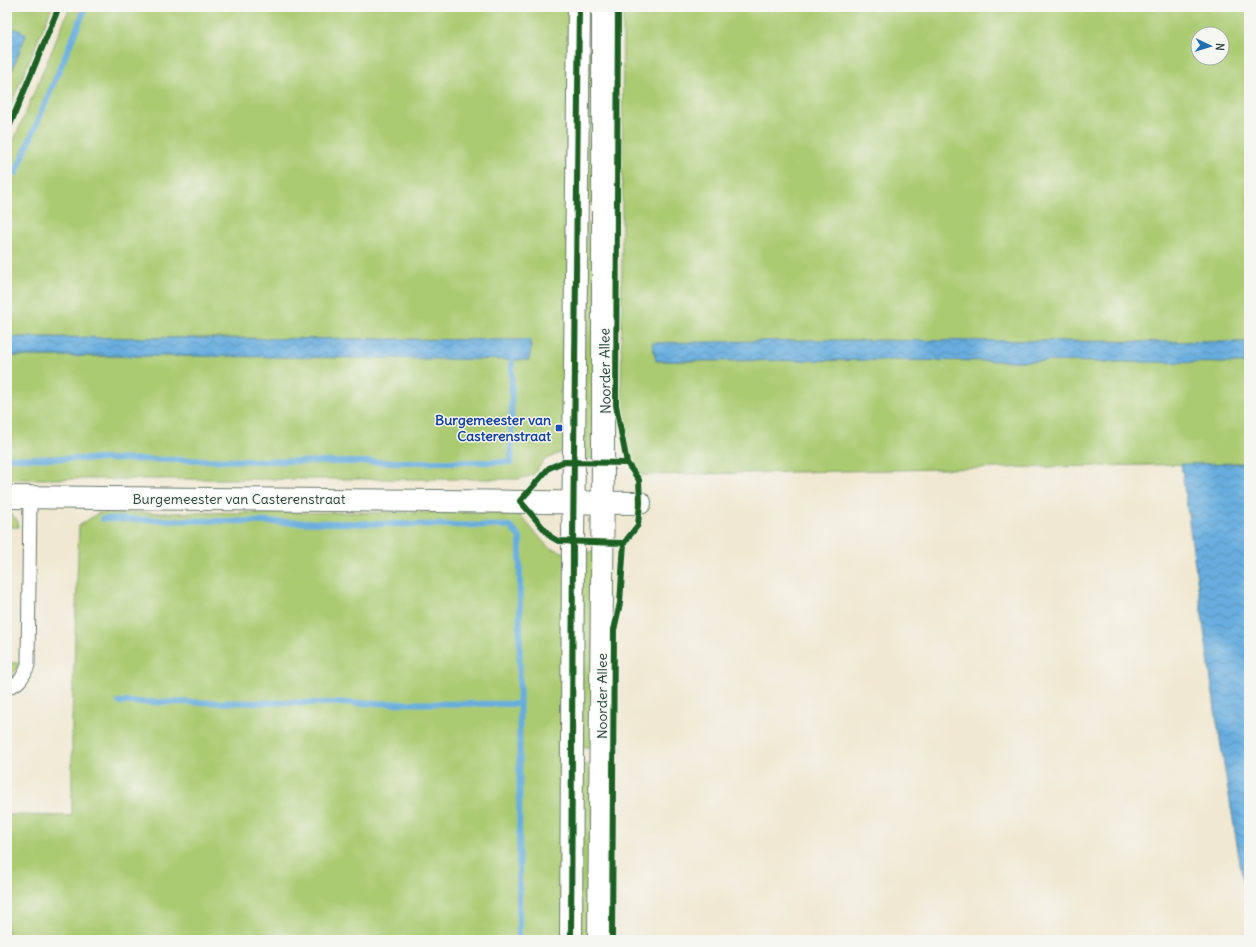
<svg xmlns="http://www.w3.org/2000/svg" width="1256" height="947" font-family="Delius,sans-serif">
	<style>
		.grass { fill: #abcb72; stroke: #658453; fill-rule: evenodd }
		.water { fill: url(#water-waves); stroke: #447589 }
		.lines { fill: none; stroke-linecap: round; stroke-linejoin: round }
		.stream { stroke: #68adde; stroke-width: 6 }
		.service-casing { stroke: #68796b; stroke-width: 15 }
		.minor-casing { stroke: #68796b; stroke-width: 24 }
		.tertiary-casing { stroke: #68796b; stroke-width: 24 }
		.service { stroke: #fff; stroke-width: 13 }
		.minor { stroke: #fff; stroke-width: 22 }
		.tertiary { stroke: #fff; stroke-width: 22 }
		.cycleway-casing { stroke: #f6f6f2; stroke-width: 8 }
		.cycleway { stroke: #1b5e20; stroke-width: 6 }
		.transit-dot { fill: #1a4fb4; stroke: #f6f6f2; stroke-width: 1.5 }
		.labels { text-anchor: middle; stroke-width: 3; stroke-linejoin: round; paint-order: stroke }
		.street-label { font-size: 14px; fill: #1f3d34; stroke: #f6f6f2 }
		.transit-label { font-size: 14px; font-weight: bold; fill: #164399; stroke: #f6f6f2; text-anchor: end }
	</style>
	<defs>
		<pattern id="water-waves" width="16" height="10" patternUnits="userSpaceOnUse"><rect width="16" height="10" fill="#68adde"/><path d="M0 5q4-4 8 0t8 0" fill="none" stroke="#558eb5"/></pattern>
	</defs>
	<rect width="100%" height="100%" fill="#f6f6f2"/>
	<filter id="ink" filterUnits="userSpaceOnUse"><feTurbulence type="fractalNoise" baseFrequency=".025" numOctaves="2"/><feDisplacementMap in="SourceGraphic" scale="8" xChannelSelector="R" yChannelSelector="G"/><feConvolveMatrix kernelMatrix="1 2 1 2 8 2 1 2 1" color-interpolation-filters="sRGB"/></filter>
	<filter id="wash" filterUnits="userSpaceOnUse"><feTurbulence type="fractalNoise" baseFrequency=".012" numOctaves="4" result="noise"/><feDisplacementMap in="SourceGraphic" scale="16" xChannelSelector="R" yChannelSelector="G"/><feGaussianBlur stdDeviation="0.9" result="paint"/><feColorMatrix in="noise" values="0 0 0 0 0 0 0 0 0 0 0 0 0 0 0 0 0 1.4 0 .05"/><feComposite in="paint" operator="in"/></filter>
	<g filter="url(#wash)">
		<rect width="100%" height="100%" fill="#f0e8d1"/>
		<g class="grass">
			<path d="M7,7H52L7,114V83L26,35C21,29 14,29 7,29Z"/>
			<path d="M70,7H573L566,450L544,460L533,475L519,479H7V356H190L530,340L7,337V157Z"/>
			<path d="M623,7H1249V342L809,340L653,344L656,361L894,360L1249,363V463L641,475L631,460L621,406ZM1198,34H1222V58H1198Z"/>
			<path d="M587,52L597,53L594,204H584Z"/>
			<path d="M586,224H596L597,459H580Z"/>
			<path d="M517,512L548,547L568,554L564,940H7V815L72,816V721L79,526L98,513Z"/>
			<path d="M7,513C15,515 18,520 19,527H7Z"/>
			<path d="M580,552H596L592,747H582Z"/>
			<path d="M7,663H19C16,670 14,675 7,678Z"/>
			<path d="M578,765H594L593,940H578Z"/>
		</g>
		<g class="water">
			<path d="M7,29C14,28 21,29 26,35L7,83Z"/>
			<path d="M7,337L530,340L531,349L529,360L190,356H7Z"/>
			<path d="M809,340L1249,342V363L894,360L656,361L652,343Z"/>
			<path d="M1249,463V918L1216,716L1181,464Z"/>
		</g>
		<g class="lines">
			<g class="stream">
				<path d="M16,173L84,11"/>
				<path d="M7,193V192"/>
				<path d="M7,458L345,462H511L512,353"/>
				<path d="M103,519L510,526L520,538L519,940"/>
				<path d="M119,702L519,704"/>
			</g>
		</g>
	</g>
	<g filter="url(#ink)">
		<g class="lines">
			<g class="service-casing">
				<path id="service" d="M7,687C19,685 24,676 28,665L30,497"/>
			</g>
			<g class="minor-casing">
				<path id="minor" d="M7,497L640,503"/>
			</g>
			<g class="tertiary-casing">
				<g id="tertiary">
					<path d="M571,940L573,542L579,7"/>
					<path d="M599,940L603,463V7"/>
				</g>
			</g>
			<use href="#service" class="service"/>
			<use href="#minor" class="minor"/>
			<use href="#tertiary" class="tertiary"/>
			<g class="cycleway-casing">
				<g id="cycleway">
					<path d="M7,132L59,7"/>
					<path d="M624,543L558,541L551,537L520,501L549,468L563,462L627,463"/>
					<path d="M571,940L573,542L579,7"/>
					<path d="M612,940L614,630L620,603L624,543L638,525L640,503L639,480L627,463L616,405L618,7"/>
				</g>
			</g>
			<use href="#cycleway" class="cycleway"/>
		</g>
	</g>
	<rect class="transit-dot" x="555" y="424" width="8" height="8" rx="2"/>
	<g class="labels">
		<g class="street-label">
			<text transform="translate(605 371) rotate(-91)" y="5">Noorder Allee</text>
			<text x="239" y="504">Burgemeester van Casterenstraat</text>
			<text transform="translate(602 696) rotate(-90)" y="5">Noorder Allee</text>
		</g>
		<g class="transit-label">
			<text x="551" y="425">Burgemeester van<tspan x="551" dy="16">Casterenstraat</tspan></text>
		</g>
	</g>
	<rect width="1256" height="947" fill="none" stroke="#f6f6f2" stroke-width="24"/>
	<g transform="translate(1210 46) rotate(94)"><circle r="19" fill="#f6f6f2" stroke="#a0aca6"/>
	<path d="M0-3L7 15L0 10L-7 15Z" fill="#1f6fb2"/>
	<text y="-6" font-size="11" font-weight="bold" text-anchor="middle" fill="#1f3d34">N</text>
	</g>
</svg>
